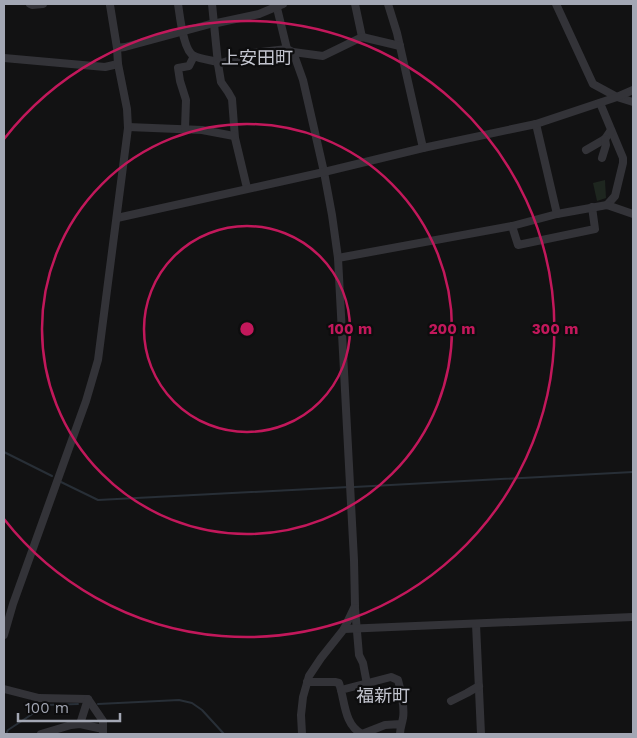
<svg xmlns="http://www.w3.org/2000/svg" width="637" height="738" font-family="'Work Sans','Noto Sans JP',sans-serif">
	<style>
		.green { fill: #1e261f }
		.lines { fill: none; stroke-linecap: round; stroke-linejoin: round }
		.stream { stroke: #282f37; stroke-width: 2 }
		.minor { stroke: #333338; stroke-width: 8 }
		.ring { fill: none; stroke: #c2185b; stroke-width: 2.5 }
		.labels { text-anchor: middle; stroke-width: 4.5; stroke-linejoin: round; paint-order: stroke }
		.quarter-label { font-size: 18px; fill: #c4c6d0; stroke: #0d0d0e }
		.centre { fill: #c2185b; stroke: #0d0d0e; stroke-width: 2.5 }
		.ring-label { font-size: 15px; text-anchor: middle; font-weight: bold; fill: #c2185b; stroke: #0d0d0e; stroke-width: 4.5; stroke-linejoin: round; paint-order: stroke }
	</style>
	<rect width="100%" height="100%" fill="#121213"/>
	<path class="green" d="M605,180L606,198L597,201L593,183Z"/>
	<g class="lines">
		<g class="stream">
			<path d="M4,452L52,476"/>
			<path d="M61,482L98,500L349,487"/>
			<path d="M354,487L633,472"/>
			<path d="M98,704L179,700L192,703L202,710L224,734"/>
			<path d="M6,734L8,730L46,705L78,704"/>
		</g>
		<g class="minor">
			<path d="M30,4L32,5L43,4"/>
			<path d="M178,4C180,16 183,51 194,56C201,59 210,60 218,62"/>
			<path d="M212,4L218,64L253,53L287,49"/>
			<path d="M276,4L287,49L293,52L303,80L324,172L332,215L338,258L354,560L355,606L344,629L321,658L309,676L303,697L301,715L302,734"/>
			<path d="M355,4L362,37"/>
			<path d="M388,4L397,33L423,148"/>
			<path d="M556,4L593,84L617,97L633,102"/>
			<path d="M117,48L125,47L214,23H217L259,14L283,4"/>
			<path d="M293,52L323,56L362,37L400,46"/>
			<path d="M4,58L105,67L118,64"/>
			<path d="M218,64L221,82L228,92L232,99L235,138L247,188"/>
			<path d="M600,103L623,158V163L615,196L607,205"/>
			<path d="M536,124L557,214"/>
			<path d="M128,127L202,130L234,136"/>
			<path d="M185,129L186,100L180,81L178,68L189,66L194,56"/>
			<path d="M586,150L605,139L611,130"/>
			<path d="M602,158L606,145L605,139"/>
			<path d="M117,218L324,172L423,148L536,124L617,97L633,90"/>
			<path d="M512,226L518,245L595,229L592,207"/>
			<path d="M338,258L512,226L557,214L607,205L633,214"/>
			<path d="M355,608L359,655L363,663L367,684"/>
			<path d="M476,624L481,734"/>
			<path d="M344,629L633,617"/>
			<path d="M4,635L13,604L86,401L98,360L128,128L127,109L118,64L117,48L110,5V4"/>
			<path d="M307,682H335L339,683L341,690"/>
			<path d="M4,689L39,698L88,699L103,721V734"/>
			<path d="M451,701L467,693L479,686"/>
			<path d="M80,724L88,699"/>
			<path d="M41,734L71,725L80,724L103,729"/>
			<path d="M400,734C400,728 402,724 403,718C405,706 401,691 398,680L391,677L341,690C345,706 346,726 362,734L385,725L401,724"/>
		</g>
	</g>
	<g class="ring">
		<circle cx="247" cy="329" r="103"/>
		<circle cx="247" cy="329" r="205"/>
		<path d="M4 139A308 308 0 1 1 4 519"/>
	</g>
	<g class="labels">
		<g class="quarter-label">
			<text x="257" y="64">上安田町</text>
			<text x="383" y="702">福新町</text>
		</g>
	</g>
	<circle cx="247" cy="329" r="8" class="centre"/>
	<g class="ring-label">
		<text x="350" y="334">100 m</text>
		<text x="452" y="334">200 m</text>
		<text x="555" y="334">300 m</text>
	</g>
	<rect width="637" height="738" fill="none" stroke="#a3a7b4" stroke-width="10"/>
	<path d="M18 713v8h102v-8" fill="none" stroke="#a3a7b4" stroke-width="2.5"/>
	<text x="25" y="713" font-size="15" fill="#a3a7b4" stroke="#0d0d0e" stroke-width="4" paint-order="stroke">100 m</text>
</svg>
